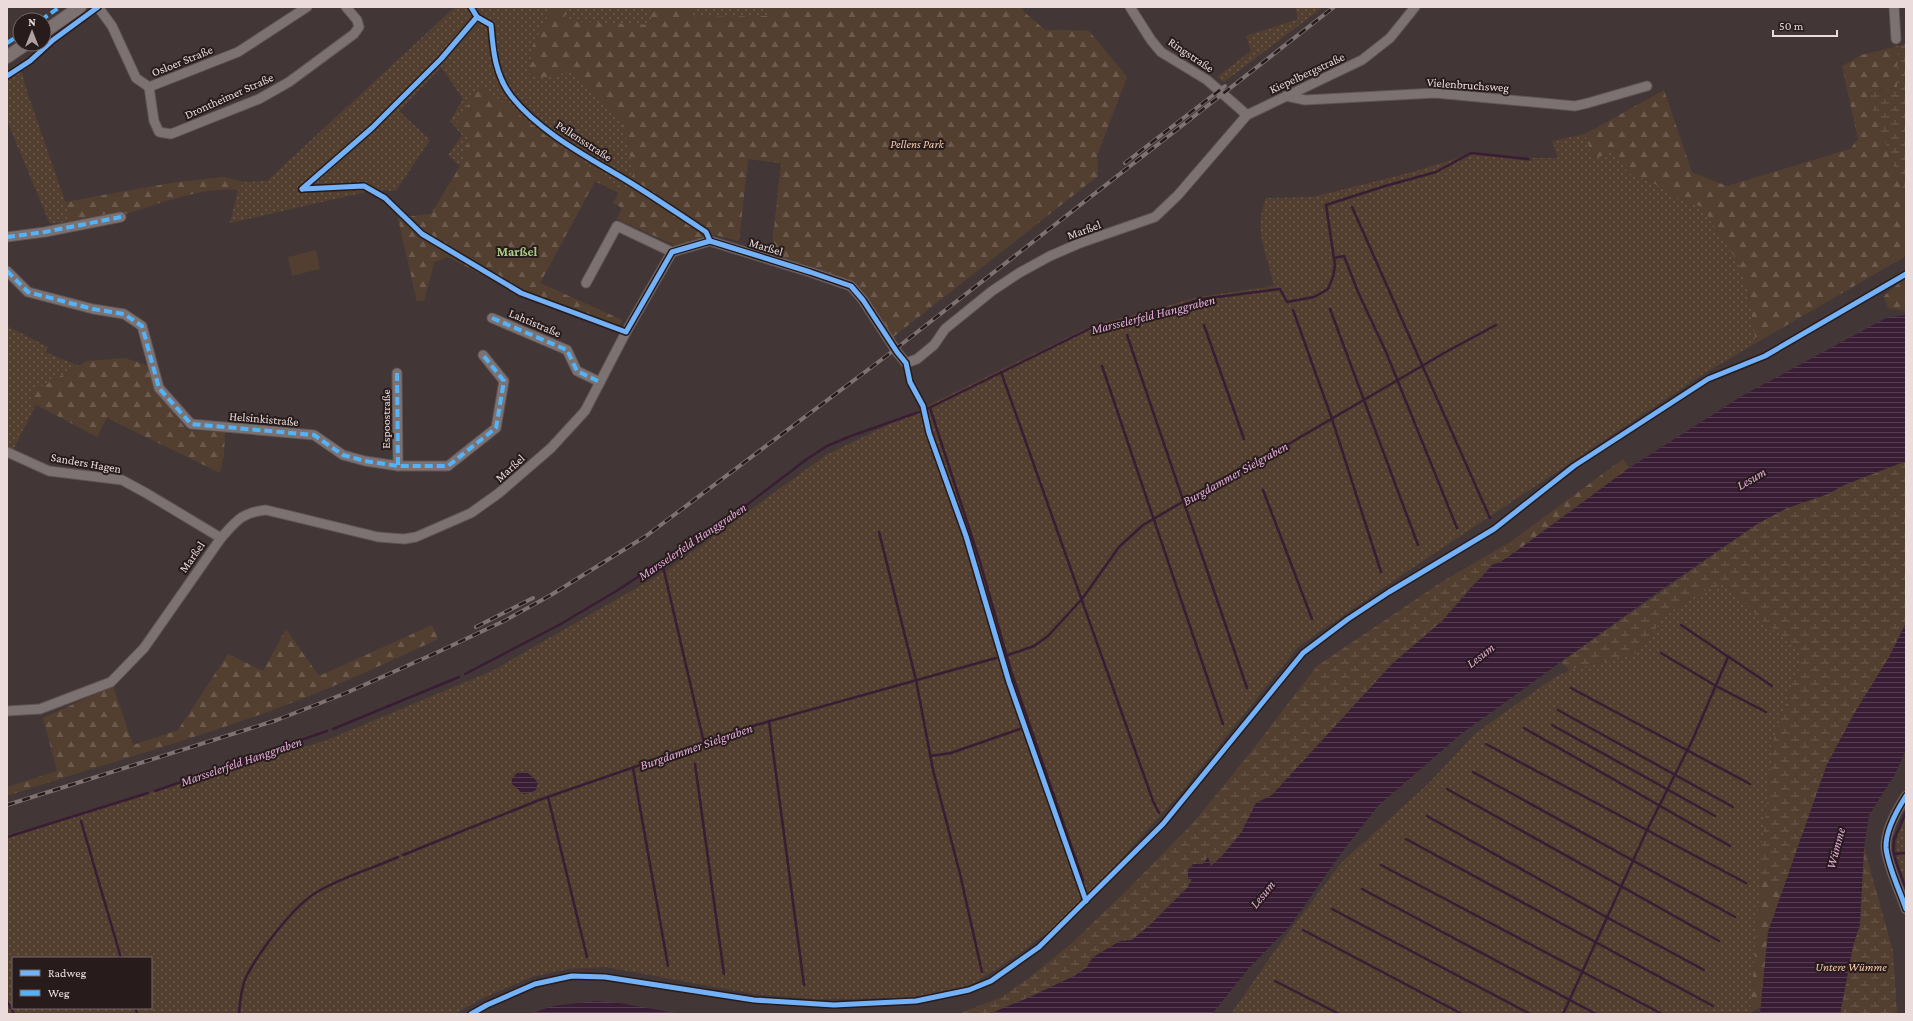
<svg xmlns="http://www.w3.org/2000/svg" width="1913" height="1021" font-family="'Crimson Pro',serif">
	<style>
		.grass { fill: url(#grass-dots); fill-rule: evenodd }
		.forest { fill: url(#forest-firs) }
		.wetland { fill: url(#wetland-marsh) }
		.garden { fill: #523f30 }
		.water { fill: url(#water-rules) }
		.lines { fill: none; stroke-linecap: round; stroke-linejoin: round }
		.stream { stroke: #391d34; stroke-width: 2.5 }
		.minor-casing { stroke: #605454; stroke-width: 11 }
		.tertiary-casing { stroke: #605454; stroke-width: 14 }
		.minor { stroke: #7d7272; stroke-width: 9 }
		.tertiary { stroke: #7d7272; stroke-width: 12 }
		.rail-casing { stroke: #7e7272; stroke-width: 4 }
		.rail { stroke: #271b1b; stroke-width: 2.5; stroke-dasharray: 8; stroke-linecap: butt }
		.quiet { stroke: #52b3f8; stroke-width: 4; stroke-dasharray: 8 4; stroke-linecap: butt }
		.cycleway-casing { stroke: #271b1b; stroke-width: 8 }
		.cycleway { stroke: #73b2f8; stroke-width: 5 }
		.labels { text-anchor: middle; stroke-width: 4; stroke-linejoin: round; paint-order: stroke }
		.street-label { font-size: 12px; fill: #ebdbdb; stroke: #271b1b }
		.park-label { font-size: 12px; font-style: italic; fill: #f9cca6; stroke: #271b1b }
		.neighbourhood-label { font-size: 13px; font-weight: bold; fill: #aacc86; stroke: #271b1b }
		.water-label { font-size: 13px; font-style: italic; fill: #e4acda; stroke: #271b1b }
	</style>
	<defs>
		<pattern id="grass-dots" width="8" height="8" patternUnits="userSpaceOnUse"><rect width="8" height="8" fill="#523f30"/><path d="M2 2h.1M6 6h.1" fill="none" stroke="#6b5a4d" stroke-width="1.8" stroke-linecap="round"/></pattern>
		<pattern id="forest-firs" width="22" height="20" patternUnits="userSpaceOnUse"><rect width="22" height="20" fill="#523f30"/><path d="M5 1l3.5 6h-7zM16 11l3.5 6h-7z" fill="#6b5a4d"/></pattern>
		<pattern id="wetland-marsh" width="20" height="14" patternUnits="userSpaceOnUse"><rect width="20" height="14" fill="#523f30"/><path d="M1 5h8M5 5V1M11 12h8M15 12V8" fill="none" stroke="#6b5a4d"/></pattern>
		<pattern id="water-rules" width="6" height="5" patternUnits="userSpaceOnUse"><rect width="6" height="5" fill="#391d34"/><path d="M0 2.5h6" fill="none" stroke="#563d51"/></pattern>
	</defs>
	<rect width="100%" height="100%" fill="#433636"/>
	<g class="grass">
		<path d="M455,7H1022L1024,12L1045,30L1089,31L1127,77L1097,155L1098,176L852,284L809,265L764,254L772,246L781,163L748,159L739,241L715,235L679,247L617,219L622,208L613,203L619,193L595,181L540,283L622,320L615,331L520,294L448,257L434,262L424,301H417L398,218L431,214L460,166L448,155L462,135L450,121L463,99L441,67L399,111L430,140L396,191L375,190L230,223L238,190L244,182L267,181Z"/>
		<path d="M1295,7H1323L1224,82L1217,77L1251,51L1246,36L1298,19Z"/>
		<path d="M21,69L27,92L72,221L50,224L7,121V79Z"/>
		<path d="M1585,134L1593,159L1616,151L1628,173L1650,181L1678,198L1702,207L1738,262L1748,291L1756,343L1705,373L1405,573L1299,646L1179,795L1111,870L1051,930L1006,963L968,987L915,998L814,999L753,994L605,967L568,969L532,977L483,998L455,1014H7V835L327,740L492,671L666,571L826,455L1089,327L1199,297L1274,286C1267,252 1253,233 1266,198L1313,197L1405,174L1472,154L1531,161L1532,158H1558L1552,141ZM13,958H151V1008H13Z"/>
		<path d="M7,326L48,347L45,352L79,366L37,389L29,401L36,405L13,450L7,447Z"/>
		<path d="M1726,584L1760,619L1803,652L1774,738L1761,854V879L1750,1014H1231L1276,949L1341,863L1428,784L1476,733L1555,677L1570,670L1636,653L1668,613L1704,591Z"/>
		<path d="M1906,817V885C1897,859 1890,843 1906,817Z"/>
	</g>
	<g class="forest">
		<path d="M552,7H569L562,21L653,25L649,7H690L693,17L768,16L769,7H1022L1024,12L1045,30L1089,31L1127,77L1097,155L1098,176L892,338L852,284L809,265L764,254L772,246L782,163L748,159L739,241L715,235L679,247L617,219L622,208L613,203L619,193L595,181L540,283L622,320L615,331L520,294L448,257L434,262L424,301H417L398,218L432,214L460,166L469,139L456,125L480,85L558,145L625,190L634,173L622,121L571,71L544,78L530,75L532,47Z"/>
		<path d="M1898,46L1897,87L1867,94L1906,198V256L1756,343L1748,291L1738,262L1702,207L1678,198L1650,181L1628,173L1616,151L1593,159L1585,134L1664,90L1692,172L1727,186L1850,149L1858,139L1842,66L1861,55Z"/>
		<path d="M223,177L244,182L238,190C202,186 159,204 126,214L122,211L72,221L65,202L170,183Z"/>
		<path d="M1906,277V311L1888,308L1884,296Z"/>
		<path d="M125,358L149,366L157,391L187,430L225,432L224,455L220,473L107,418L97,437L29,401L37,389L79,366L86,361Z"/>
		<path d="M1623,459L1629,468L1518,550L1510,542Z"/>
		<path d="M432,625L438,639C391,661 343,683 294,702C200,738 102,764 7,796V787L57,771L43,718L113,686L133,745L178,730L228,654L263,671L286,629L319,676Z"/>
		<path d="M1761,879L1785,884L1768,932L1761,1007L1750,1013Z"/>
	</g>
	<g class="wetland">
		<path d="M1906,44V198L1867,94L1897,87L1898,46Z"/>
		<path d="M1906,461V623L1802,835L1785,884L1761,879V854L1774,738L1803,652L1760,619L1726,584L1704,591L1668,613L1636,653L1570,670L1561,662L1757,524L1787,508L1828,494L1844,485Z"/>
		<path d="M1510,542L1518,550L1474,583L1442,621L1392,664L1272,795L1256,803L1241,833L1222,856L1211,866L1203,864L1188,879L1192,878L1188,887L1149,925L1132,940L1120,941L1092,958L1088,967L1074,976L1032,997L989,1014H958L1002,997L1030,977L1072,943L1131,886L1194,822L1246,758L1317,666L1440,583Z"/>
		<path d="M1864,847L1893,951L1897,1014H1840L1853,946L1860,924Z"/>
	</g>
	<path class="garden" d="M316,250L320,269L292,276L288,257Z"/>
	<g class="water">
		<path d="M1906,315V461L1844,485L1828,494L1787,508L1757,524L1658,592L1461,734L1378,806L1342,852L1290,926L1249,968L1212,1014H989L1032,996L1074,976L1087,967L1092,958L1120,941L1132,940L1150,925L1188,887L1192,879H1188V870L1193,864H1203L1208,857L1211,866L1222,856L1241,833L1256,803L1272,795L1392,664L1442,621L1493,564L1499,563L1518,550L1629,468L1742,396L1886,318Z"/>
		<path d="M1906,623V750L1894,776L1869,815L1864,847L1860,924L1853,946L1840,1014H1760L1768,932L1827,764L1855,712L1889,657Z"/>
		<path d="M526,772L533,777L538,783L536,790L530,793L523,794L512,784V779L517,773Z"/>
		<path d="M596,1001L619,1003L682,1014H529L553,1006Z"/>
	</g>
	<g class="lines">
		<g class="stream">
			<path d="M1352,207L1490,518"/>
			<path d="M1334,258L1344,256L1358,292L1386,352L1457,528"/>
			<path d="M1330,309L1418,545"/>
			<path d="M1293,310L1332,419L1381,572"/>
			<path d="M1204,325L1244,439"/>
			<path d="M1127,335L1247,688"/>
			<path d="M1102,366L1223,724"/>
			<path d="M1001,372L1153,801L1159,813"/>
			<path d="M930,408L980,562L1011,671L1083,880"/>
			<path d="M927,409L1091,328L1153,314L1202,299L1280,289L1287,302L1314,297L1328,289L1333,277L1335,265L1326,205L1385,186L1436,172L1471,153L1528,159"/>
			<path d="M1263,490L1312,619"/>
			<path d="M879,532L916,680L933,770L960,874L982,972"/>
			<path d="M662,562L704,743"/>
			<path d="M1681,625L1772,686"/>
			<path d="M1661,653L1716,686L1766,712"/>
			<path d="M1005,656L1034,646L1048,636L1082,599L1119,547L1143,525L1239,469L1268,456L1444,353L1496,325"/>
			<path d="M465,674L559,625L618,590L740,510L807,459L827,446L851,436L919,412"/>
			<path d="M1571,688L1750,784"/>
			<path d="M1558,710L1733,807"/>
			<path d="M769,721L804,985"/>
			<path d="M1552,725L1715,816"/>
			<path d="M1524,728L1730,846"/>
			<path d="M333,729L459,677"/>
			<path d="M1486,744L1746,883"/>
			<path d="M930,756L951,753L1020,729"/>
			<path d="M695,764L724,974"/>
			<path d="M633,768L668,966"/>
			<path d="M1473,772L1735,917"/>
			<path d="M1447,789L1719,941"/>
			<path d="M155,791L327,731"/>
			<path d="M548,797L587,957"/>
			<path d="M1906,812L1894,840L1893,854L1906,889"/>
			<path d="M1427,816L1608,918L1704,970"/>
			<path d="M81,821L121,958"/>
			<path d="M7,837L148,793"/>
			<path d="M1406,839L1713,1006"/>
			<path d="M1893,854L1906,853"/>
			<path d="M403,855L539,800L756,725L996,658"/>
			<path d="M1381,865L1662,1014"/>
			<path d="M1362,889L1596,1014"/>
			<path d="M1332,909L1530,1014"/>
			<path d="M1303,930L1462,1014"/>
			<path d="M1275,981L1339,1014"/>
			<path d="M7,1001L14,1014"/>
			<path d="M136,1008L137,1014"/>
			<path d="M239,1014C240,1002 241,986 247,975C260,951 293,906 317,892C342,877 371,869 398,857"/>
			<path d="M1563,1014L1647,830L1692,741L1728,657"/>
		</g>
		<g class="minor-casing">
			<g id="minor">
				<path d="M98,7L112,26L136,78L149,87L238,52L307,7"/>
				<path d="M1130,7L1151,40L1161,52L1207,80L1247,115"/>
				<path d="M1894,7L1896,39"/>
				<path d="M149,87L154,121L159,132L171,134L259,99L289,82L354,34L359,27L357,20L346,7"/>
				<path d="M1286,96L1305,100L1435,93L1575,106L1588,103L1647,86"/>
				<path d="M7,237L45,232L121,217"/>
				<path d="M7,271L28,292L93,309L124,314L142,326L159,388L191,424L314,435L343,455L365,461L398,466H448L496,428L504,381L483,355"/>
				<path d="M586,283L617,226L672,252"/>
				<path d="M492,318L567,350L577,371L600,382"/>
				<path d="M397,373L398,466"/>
				<path d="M7,452L49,471L122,480L146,493L221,538"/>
				<path d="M7,711L40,709L111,682L144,648L221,538C237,520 241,513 266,510L378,537L404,539L416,537L471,513L499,493L551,448L585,411L626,332L672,252L710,241L810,272L851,286L863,300L897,352L906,363L917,359L934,345L945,329L992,291L1019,273L1050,256L1080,243L1155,217L1178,195L1247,115L1362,60L1390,38L1415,7"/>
				<path d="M1906,796C1897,810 1885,831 1886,848C1888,867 1900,891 1906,909"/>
			</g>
		</g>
		<g class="tertiary-casing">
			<g id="tertiary">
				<path d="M44,32L80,7"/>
				<path d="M7,57L26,44"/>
			</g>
		</g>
		<use href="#minor" class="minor"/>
		<use href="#tertiary" class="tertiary"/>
		<g class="rail-casing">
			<g id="rail">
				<path d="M1125,163L1225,86"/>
				<path d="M476,627L533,598"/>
				<path d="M7,805L277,720L346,693L438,652L504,621L551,595L646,536L889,354L1334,7"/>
			</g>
		</g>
		<use href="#rail" class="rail"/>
		<g class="quiet">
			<path d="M41,20L60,7"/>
			<path d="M7,43L20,35"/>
			<path d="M7,237L45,232L121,217"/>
			<path d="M7,271L28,292L93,309L124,314L142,326L159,388L191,424L314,435L343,455L365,461L398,466H448L496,428L504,381L483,355"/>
			<path d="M492,318L567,350L577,371L600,382"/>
			<path d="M397,373L398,466"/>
		</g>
		<g class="cycleway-casing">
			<g id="cycleway">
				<path d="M471,7L477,17L491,25C493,50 495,76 512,97C539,131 584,155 621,177C648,193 674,211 700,228L706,232L710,241"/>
				<path d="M7,76L30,61L53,40L98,7"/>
				<path d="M302,189L364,186L385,198L422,234L521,293L626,332L672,252L710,241L810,272L851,286L863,300L897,352L906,363L910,382L923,406L929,433L966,536L1009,682L1086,901"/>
				<path d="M302,189L372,128L441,59L477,17"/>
				<path d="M1906,796C1897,810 1885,831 1886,848C1888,867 1900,891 1906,909"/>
				<path d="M471,1014L487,1005L535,984L572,976L605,977L754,1000L834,1005L916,1001L969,990L991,981L1039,947L1163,824L1303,653L1348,619L1389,592L1494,529L1574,466L1708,379L1765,356L1906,274"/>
			</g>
		</g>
		<use href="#cycleway" class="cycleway"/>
	</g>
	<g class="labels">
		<g class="street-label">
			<text transform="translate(1191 55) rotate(34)" y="4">Ringstraße</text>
			<text transform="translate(182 61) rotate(-22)" y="4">Osloer Straße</text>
			<text transform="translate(1307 73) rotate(-25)" y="4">Kiepelbergstraße</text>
			<text transform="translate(1468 85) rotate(4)" y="4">Vielenbruchsweg</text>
			<text transform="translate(229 96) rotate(-24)" y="4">Drontheimer Straße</text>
			<text transform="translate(584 141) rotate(33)" y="4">Pellensstraße</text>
			<text transform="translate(1084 230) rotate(-20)" y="4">Marßel</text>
			<text transform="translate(766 247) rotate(17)" y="4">Marßel</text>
			<text transform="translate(535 323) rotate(23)" y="4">Lahtistraße</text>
			<text transform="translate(264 419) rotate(5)" y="4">Helsinkistraße</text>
			<text transform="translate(386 419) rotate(-90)" y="4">Espoostraße</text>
			<text transform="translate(86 463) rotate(10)" y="4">Sanders Hagen</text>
			<text transform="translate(510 468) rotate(-42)" y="4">Marßel</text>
			<text transform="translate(192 557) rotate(-55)" y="4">Marßel</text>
		</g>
		<g class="park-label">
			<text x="917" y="148">Pellens Park</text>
			<text x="1851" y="971">Untere Wümme</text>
		</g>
		<g class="neighbourhood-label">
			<text x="517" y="256">Marßel</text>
		</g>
		<g class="water-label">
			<text transform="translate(1153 314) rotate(-14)" y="5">Marsselerfeld Hanggraben</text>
			<text transform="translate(1235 473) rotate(-29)" y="5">Burgdammer Sielgraben</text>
			<text transform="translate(1751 478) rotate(-30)" y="5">Lesum</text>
			<text transform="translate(692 541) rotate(-34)" y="5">Marsselerfeld Hanggraben</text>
			<text transform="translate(1480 655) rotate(-38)" y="5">Lesum</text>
			<text transform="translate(696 746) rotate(-19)" y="5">Burgdammer Sielgraben</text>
			<text transform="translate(241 761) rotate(-19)" y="5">Marsselerfeld Hanggraben</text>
			<text transform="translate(1835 848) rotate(-75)" y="5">Wümme</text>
			<text transform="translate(1262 894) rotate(-51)" y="5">Lesum</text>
		</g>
	</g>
	<rect width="1913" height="1021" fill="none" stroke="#ebdbdb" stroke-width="16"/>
	<rect x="12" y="957" width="140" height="52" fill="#271b1b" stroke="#756868"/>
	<rect x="20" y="970" width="20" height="6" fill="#73b2f8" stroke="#756868"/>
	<text x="48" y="977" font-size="12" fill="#ebdbdb">Radweg</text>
	<rect x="20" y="990" width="20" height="6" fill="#52b3f8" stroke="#756868"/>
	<text x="48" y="997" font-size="12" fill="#ebdbdb">Weg</text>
	<g transform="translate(32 32)"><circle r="19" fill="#271b1b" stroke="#756868"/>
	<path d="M0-3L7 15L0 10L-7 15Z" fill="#b0a1a1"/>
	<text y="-6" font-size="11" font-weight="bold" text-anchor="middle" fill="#ebdbdb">N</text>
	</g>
	<path d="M1773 30v6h64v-6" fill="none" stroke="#ebdbdb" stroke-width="2"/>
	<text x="1779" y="30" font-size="12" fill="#ebdbdb" stroke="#271b1b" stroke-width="3" paint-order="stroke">50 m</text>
</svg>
